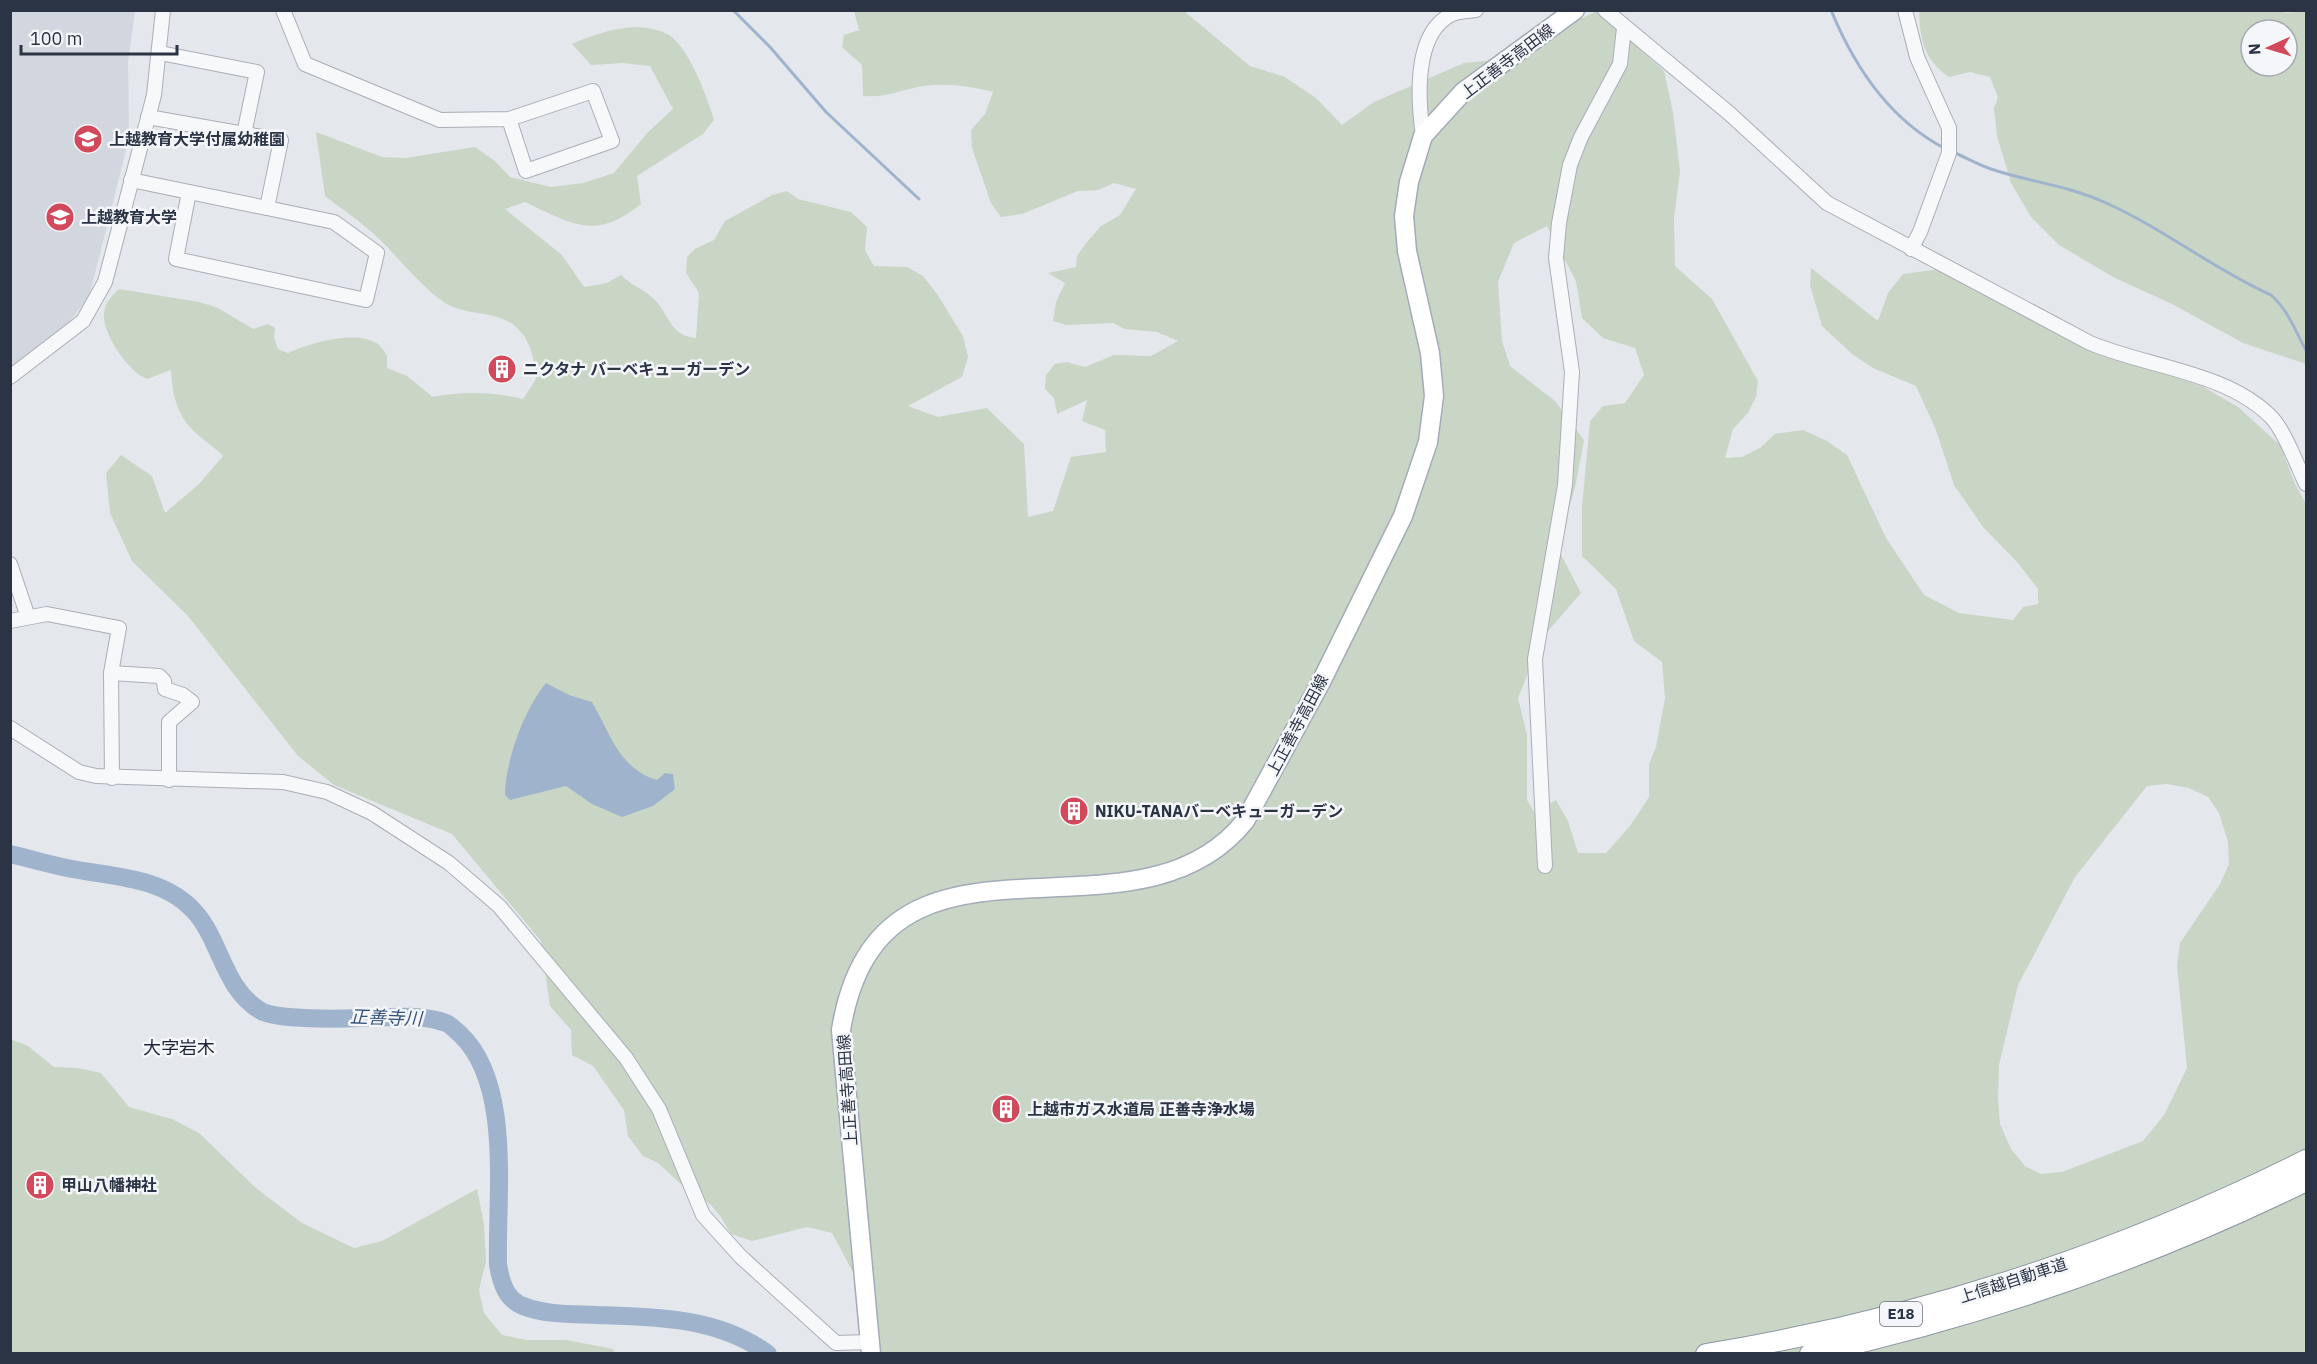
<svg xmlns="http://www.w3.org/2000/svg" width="2317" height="1364" font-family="'IBM Plex Sans','Noto Sans JP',sans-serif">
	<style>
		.built { fill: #d2d6de }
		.green { fill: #c9d6c5; fill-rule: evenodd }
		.water { fill: #9fb4cc }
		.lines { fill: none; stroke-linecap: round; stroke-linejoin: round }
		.stream { stroke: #9fb4cc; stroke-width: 3 }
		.river { stroke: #9fb4cc; stroke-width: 18 }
		.minor-casing { stroke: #a9aeb7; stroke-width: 16 }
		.major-casing { stroke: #a3abb8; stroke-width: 21 }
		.highway-casing { stroke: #8b94a3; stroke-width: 22 }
		.minor { stroke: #f7f8fa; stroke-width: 14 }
		.major { stroke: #fff; stroke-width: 18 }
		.highway { stroke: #fff; stroke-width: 20 }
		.labels { text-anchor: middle; stroke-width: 5; stroke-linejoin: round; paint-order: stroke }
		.shield { fill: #f4f6f9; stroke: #676e7b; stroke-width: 1.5 }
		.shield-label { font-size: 15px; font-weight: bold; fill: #2b3445 }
		.street-label { font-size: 16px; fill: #2b3445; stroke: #f4f6f9 }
		.poi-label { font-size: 16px; font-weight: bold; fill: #2b3445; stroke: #f4f6f9; text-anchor: start }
		.water-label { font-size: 18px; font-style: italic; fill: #34527a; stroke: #f4f6f9 }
		.neighbourhood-label { font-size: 18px; fill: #1d2536; stroke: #f4f6f9 }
	</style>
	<rect width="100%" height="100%" fill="#e4e7ec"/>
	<path class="built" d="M11,11H135L128,62L129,138L89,297L57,337L11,372Z"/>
	<g class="green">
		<path d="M2279,10L2286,13L2306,11V364L2243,343L2172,304L2113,277L2059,245L2031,217L2011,183L1997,136L1994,108L1998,97L1990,77L1970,72L1949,77C1924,60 1920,39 1919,11ZM2251,30H2287V66H2251Z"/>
		<path d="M854,11H1184L1250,66L1285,77L1316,98L1342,125L1374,102L1464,63L1496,60L1597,11L1664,71L1673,112L1680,171L1674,218L1675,266L1712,299L1758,381L1756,397L1748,413L1733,429L1725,458L1742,457L1760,448L1775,434L1803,430L1827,441L1847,455L1886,538L1924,595L1959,613L2013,620L2023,607L2038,604V589L2017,562L1983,527L1954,485L1936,430L1916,386L1873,368L1852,354L1822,326L1810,285L1811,268L1878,321L1888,293L1903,274L1941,269L2023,315L2103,354L2202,386L2238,407L2280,445L2295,484L2306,504V1353H872L861,1287L832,1233L807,1227L752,1241L731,1234L721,1217L710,1204L683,1186L658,1163L643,1156L628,1136L624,1110L593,1066L572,1055L571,1030L550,1006L541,941L452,834L334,785L298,756L188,616L132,561L110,513L106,473L121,455L152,476L165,513L199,484L223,456C215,447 205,442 197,434C177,417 172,394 171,370L147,379C129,372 105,337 104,318C103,305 111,296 119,289L199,302L218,308L253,329L268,324L275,328L274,337L278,349L288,353C309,343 357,329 378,344C381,347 385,352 387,355V368L407,376L433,397C462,391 493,392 523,399L536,379C534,359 532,343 518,329C499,309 467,317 445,303C420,286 401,260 379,239C363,223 343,210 325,196L316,132L382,157L405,158L475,147L495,161L510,177L551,187L583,183L614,173L648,132L673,109L650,66L623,63L591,65L572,44C601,32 634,20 665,33C687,41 708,99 714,120L703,134L637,176L641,204C596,241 572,224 525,202L505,209L562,255L584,287L607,283L621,275C632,286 646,290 656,301C670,317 671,336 696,338L699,293L686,273L687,257L695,249L714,240L725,221L772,195L787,191L798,199L851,212L867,227L865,250L874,266L907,267L923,276L937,294L963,336L968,357L962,377L908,406L938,417L987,408L1024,444L1028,517L1053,511L1071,457L1106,452L1105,430L1082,421L1087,400L1057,414L1054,398L1045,389L1046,375L1055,364L1067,362L1085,367L1114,355L1151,356L1178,341L1157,332L1124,329L1113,323L1066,325L1053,321L1056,302L1065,283L1048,273L1076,267L1077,256L1087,242L1101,226L1120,215L1136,189L1114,183L1098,190L1078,191L1022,214L1001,217L991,203L972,148L971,130L985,114L993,92C969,86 947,83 923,86C900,90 887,98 863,96L862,65L842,47L844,35L859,30ZM1547,226L1576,281L1582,318L1603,338L1635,348L1644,375L1625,403L1603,406L1590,421L1582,507V556L1616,589L1634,641L1662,662L1665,698L1656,747L1649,764V797L1630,826L1606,853H1578L1568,821L1556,800L1534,812L1527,800V735L1518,698L1542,638L1581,593L1557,547L1575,488L1584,440L1555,401L1510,366L1502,341L1498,282L1514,243ZM2167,784L2189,788L2208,797L2219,813L2228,842L2229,864L2220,884L2180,943L2177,965L2187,1068L2164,1115L2143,1141L2062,1172L2041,1174L2025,1166L2011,1149L2000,1124L1998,1098L1999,1065L2018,985L2075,877L2147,786Z"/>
		<path d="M10,1039L28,1046L54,1067L78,1068L101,1073L129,1107L172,1119L199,1133L257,1189L302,1223L354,1248L382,1241L477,1189L484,1224L486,1261L479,1290L484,1313L502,1335L527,1340H566L613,1349L615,1353H11Z"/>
	</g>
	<path class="water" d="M546,683L569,695L592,702C611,734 618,768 657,780L665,773L673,774L675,789L653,806L622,817L592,804L566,786L510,800L505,795C505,761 525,708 546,683Z"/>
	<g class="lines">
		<g class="stream">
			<path d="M733,10L770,47L826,112L919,199"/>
			<path d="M1831,10C1854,66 1889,119 1944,148"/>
			<path d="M1953,152C1967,158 1980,166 1994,170C2031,182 2069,186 2104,202C2163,228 2213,269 2271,295C2289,311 2295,331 2306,350"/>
		</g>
		<path class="river" d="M10,854C31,859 51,865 72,869C114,877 163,877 194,911C221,940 223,989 261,1011C278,1020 339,1019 360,1018C388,1018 419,1013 446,1023C451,1025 456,1031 460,1034C513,1084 496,1197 498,1265C501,1281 505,1299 523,1306C546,1315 572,1314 596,1315C656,1317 718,1317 768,1354"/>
		<g class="minor-casing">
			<g id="minor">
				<path d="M283,10L305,64L440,120L509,119L593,91L612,141L526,171L509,119"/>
				<path d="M1605,10L1730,114L1827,203L2090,343C2147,367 2228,372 2272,418C2285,432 2297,465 2306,484"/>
				<path d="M1905,10L1917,57L1949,128V153L1920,232L1911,249"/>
				<path d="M160,53L257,72L244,134L281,140L267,208L334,222L377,253L366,300L176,259L189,192"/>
				<path d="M148,117L244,134"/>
				<path d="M1423,136C1418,100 1413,33 1452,14C1459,11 1469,11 1476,10"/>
				<path d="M131,180L267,208"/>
				<path d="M10,377L83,321L105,282L154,95L163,10"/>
				<path d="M10,564L28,617"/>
				<path d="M10,621L47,614L119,628L111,673L112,778"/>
				<path d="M111,673L159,676L164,681L165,689L183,695L192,702L169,722V780"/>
				<path d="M10,728L79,772L96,776L283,782L327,792L372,813L449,863L499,906L626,1058L659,1109L703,1215L741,1257L836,1343L870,1342"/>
				<path d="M1545,866L1535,659L1565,485L1572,372L1556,258L1559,223L1570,165L1581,137L1620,64L1624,28"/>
			</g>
		</g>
		<g class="major-casing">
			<path id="major" d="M871,1354L841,1030C880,793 1133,961 1245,821L1321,682L1403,516L1428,442L1434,396L1430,353L1407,251L1404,216L1409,182L1423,136L1463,92L1575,10"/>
		</g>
		<g class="highway-casing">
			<g id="highway">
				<path d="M1706,1354C1916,1320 2116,1255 2306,1160"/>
				<path d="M1810,1354C1983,1316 2147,1259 2306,1181"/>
			</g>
		</g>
		<use href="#minor" class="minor"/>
		<use href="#major" class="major"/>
		<use href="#highway" class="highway"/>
	</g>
	<defs>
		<g id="school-disc" transform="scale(1.5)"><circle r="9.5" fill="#d1495b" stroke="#f4f6f9"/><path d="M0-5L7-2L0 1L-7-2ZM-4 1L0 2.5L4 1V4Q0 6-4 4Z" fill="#fff"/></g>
		<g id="university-disc" transform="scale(1.5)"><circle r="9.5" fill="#d1495b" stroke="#f4f6f9"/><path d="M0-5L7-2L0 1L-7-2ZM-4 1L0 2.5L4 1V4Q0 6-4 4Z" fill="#fff"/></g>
		<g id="building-disc" transform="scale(1.5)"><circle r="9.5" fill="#d1495b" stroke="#f4f6f9"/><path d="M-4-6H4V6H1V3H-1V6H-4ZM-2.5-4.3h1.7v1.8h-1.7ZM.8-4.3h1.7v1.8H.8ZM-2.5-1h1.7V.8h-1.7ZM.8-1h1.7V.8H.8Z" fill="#fff"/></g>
	</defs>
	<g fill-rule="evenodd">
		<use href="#school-disc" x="88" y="139"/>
		<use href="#university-disc" x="60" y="217"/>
		<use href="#building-disc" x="502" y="369"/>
		<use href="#building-disc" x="1074" y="811"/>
		<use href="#building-disc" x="1006" y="1109"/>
		<use href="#building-disc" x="40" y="1185"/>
	</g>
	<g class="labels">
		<rect class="shield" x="1880" y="1302" width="42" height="24" rx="4.5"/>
		<g class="shield-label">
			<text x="1901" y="1319">E18</text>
		</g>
		<g class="street-label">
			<text transform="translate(1507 61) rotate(-37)" y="6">上正善寺高田線</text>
			<text transform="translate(1297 725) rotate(-62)" y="6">上正善寺高田線</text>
			<text transform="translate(847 1090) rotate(-94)" y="6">上正善寺高田線</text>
			<text transform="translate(2013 1280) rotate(-18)" y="6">上信越自動車道</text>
		</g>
		<g class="poi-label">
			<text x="109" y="145">上越教育大学付属幼稚園</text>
			<text x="81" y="223">上越教育大学</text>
			<text x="523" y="375">ニクタナ バーベキューガーデン</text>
			<text x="1095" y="817">NIKU-TANAバーベキューガーデン</text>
			<text x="1027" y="1115">上越市ガス水道局 正善寺浄水場</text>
			<text x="61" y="1191">甲山八幡神社</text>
		</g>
		<g class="water-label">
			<text transform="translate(386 1018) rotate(2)" y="6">正善寺川</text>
		</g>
		<g class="neighbourhood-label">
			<text x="179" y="1054">大字岩木</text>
		</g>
	</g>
	<rect width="2317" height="1364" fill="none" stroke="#2b3445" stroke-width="24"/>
	<g transform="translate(2269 48) rotate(266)"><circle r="28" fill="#f4f6f9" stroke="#a4a8b1" stroke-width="1.5"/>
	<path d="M0-4.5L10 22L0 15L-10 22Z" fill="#d1495b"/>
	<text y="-9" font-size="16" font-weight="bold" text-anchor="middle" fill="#2b3445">N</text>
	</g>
	<path d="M21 45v9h156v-9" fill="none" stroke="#2b3445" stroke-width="3"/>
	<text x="30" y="45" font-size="18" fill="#2b3445" stroke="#f4f6f9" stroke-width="4.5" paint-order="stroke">100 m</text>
</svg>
